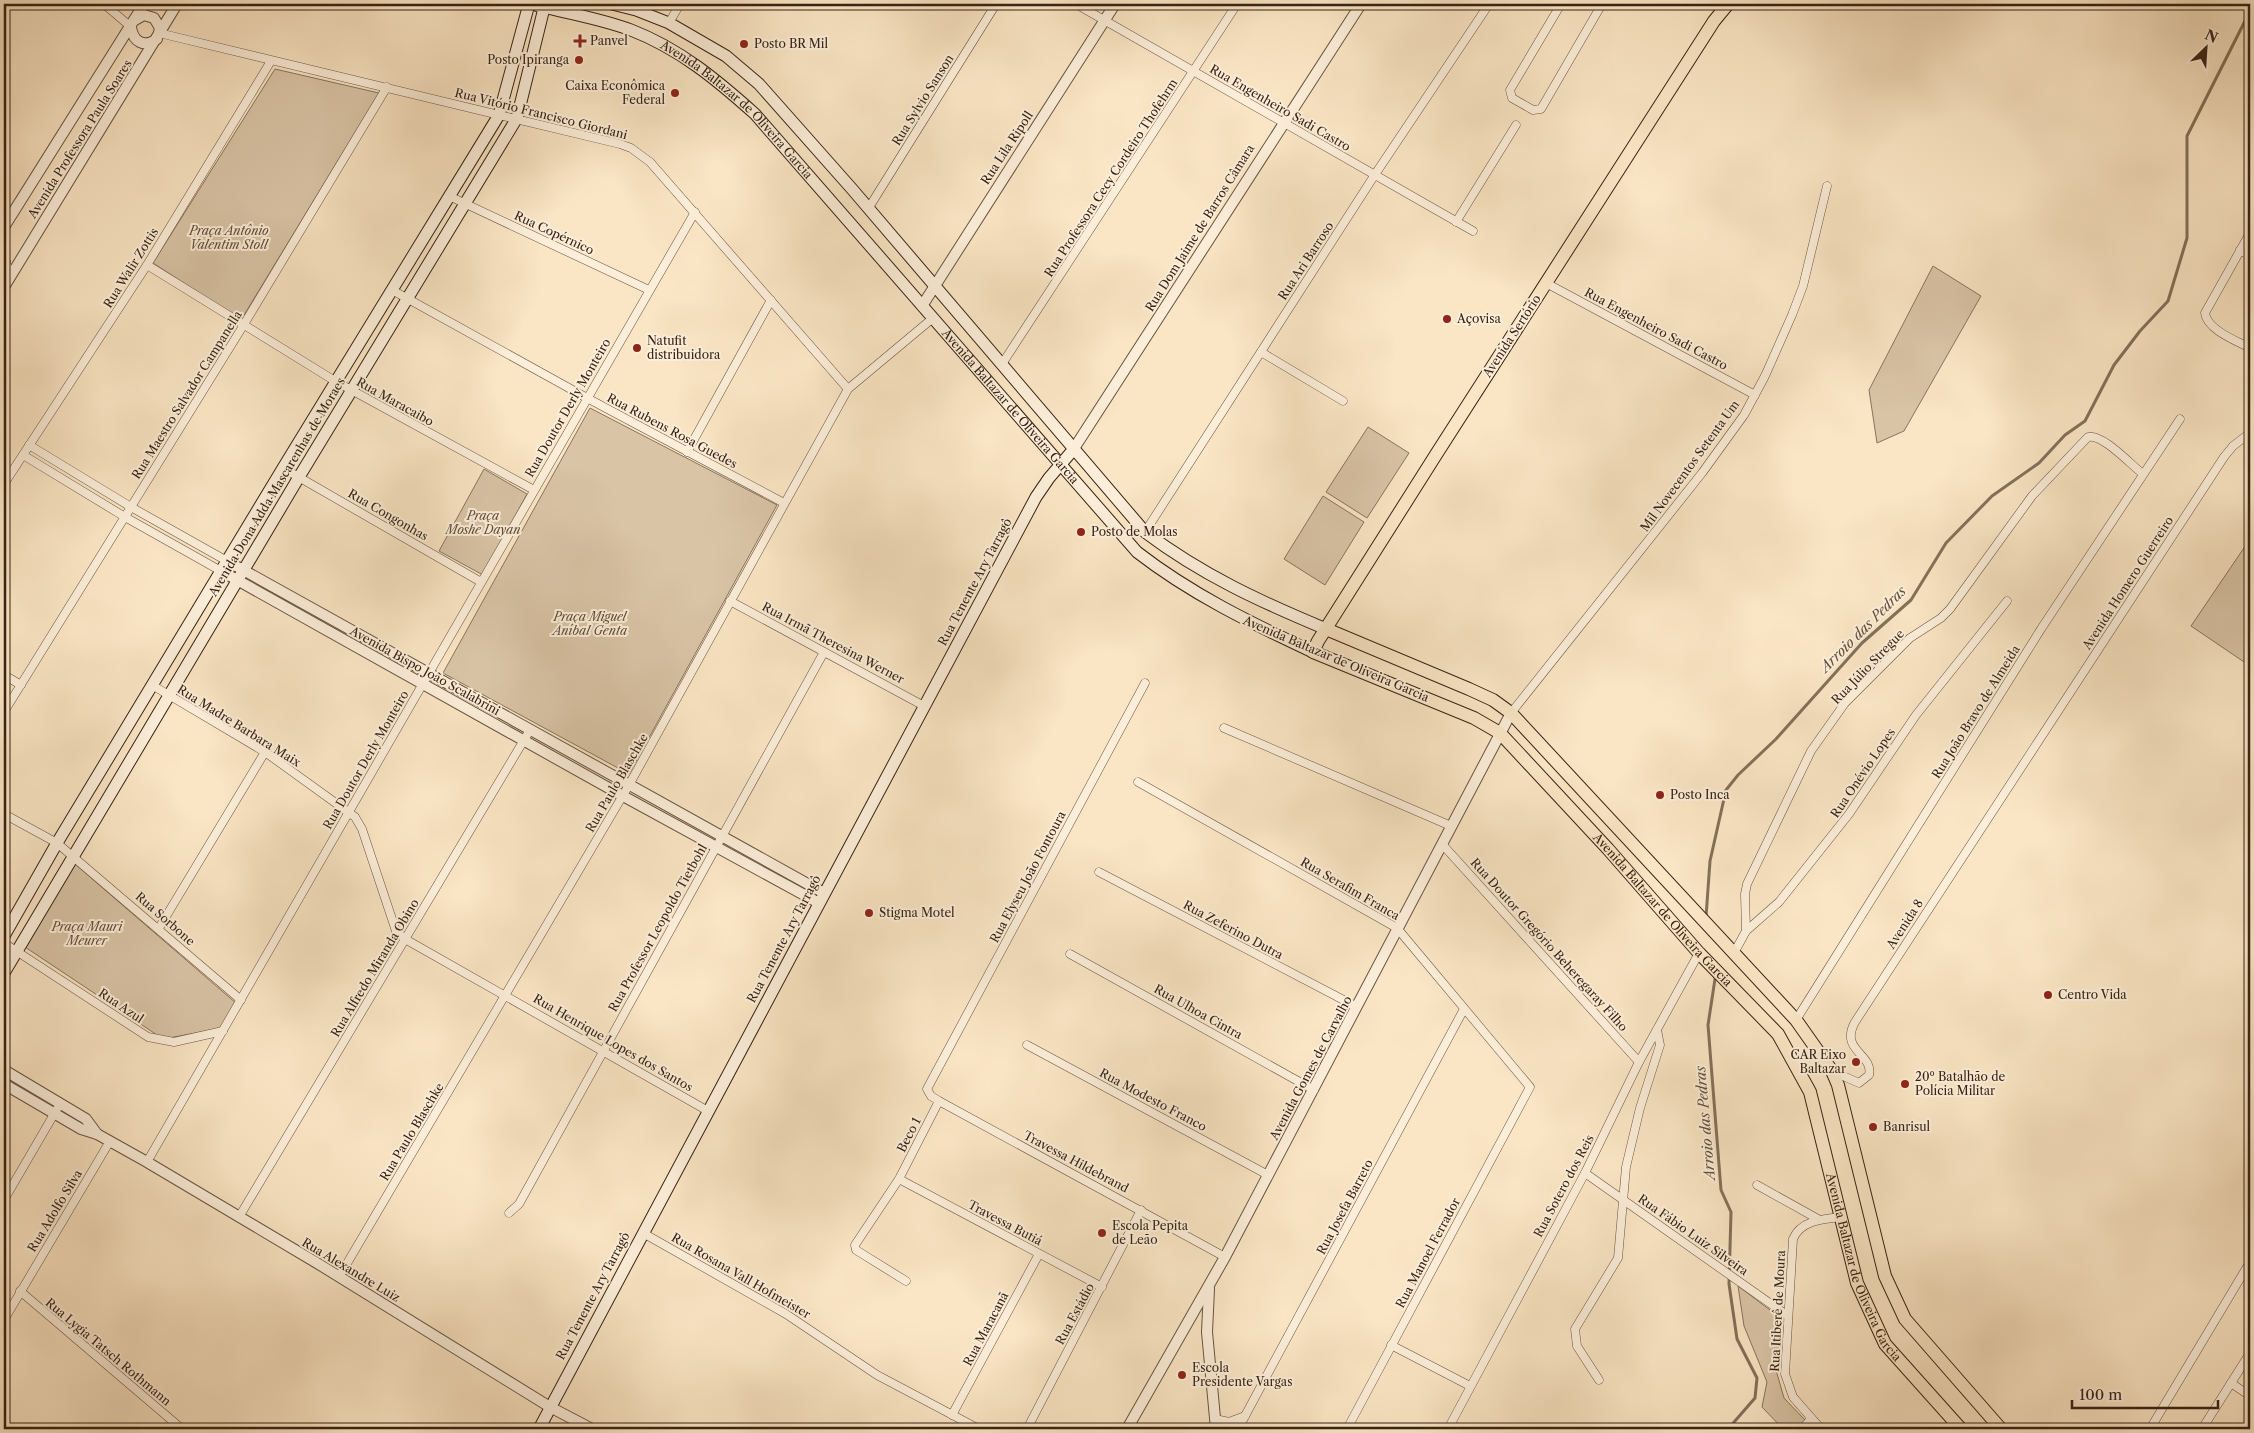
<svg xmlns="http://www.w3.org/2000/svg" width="2254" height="1433" font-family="'Libre Caslon Text',serif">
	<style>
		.green { fill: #d9c4a6; stroke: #88745d }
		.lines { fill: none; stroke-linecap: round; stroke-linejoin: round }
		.stream { stroke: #84705a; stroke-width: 3 }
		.minor-casing { stroke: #685440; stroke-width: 9 }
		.tertiary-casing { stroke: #685440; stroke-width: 12 }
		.secondary-casing { stroke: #372314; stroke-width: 13 }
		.primary-casing { stroke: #372314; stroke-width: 14 }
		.minor { stroke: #fceed9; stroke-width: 8 }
		.tertiary { stroke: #fceed9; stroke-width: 10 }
		.secondary { stroke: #fceed9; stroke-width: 11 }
		.primary { stroke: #fae5c4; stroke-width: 12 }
		.poi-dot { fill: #8f2418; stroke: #fceed9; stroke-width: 2 }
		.labels { text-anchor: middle; stroke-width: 4; stroke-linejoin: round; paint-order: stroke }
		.poi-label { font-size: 12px; fill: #372314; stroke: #fceed9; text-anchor: start }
		.street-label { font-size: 12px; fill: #372314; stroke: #fceed9 }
		.park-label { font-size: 12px; font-style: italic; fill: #604b38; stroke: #fceed9 }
		.water-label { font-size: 14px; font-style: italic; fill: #64503d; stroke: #fceed9 }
	</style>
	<rect width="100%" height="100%" fill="#fae5c4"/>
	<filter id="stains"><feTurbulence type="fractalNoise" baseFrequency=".004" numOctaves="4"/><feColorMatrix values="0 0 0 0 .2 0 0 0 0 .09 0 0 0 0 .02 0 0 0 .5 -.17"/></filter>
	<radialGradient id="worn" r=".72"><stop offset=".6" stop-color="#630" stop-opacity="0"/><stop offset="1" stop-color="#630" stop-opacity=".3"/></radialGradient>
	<g class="green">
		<path d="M275,69L379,93L241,320L153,263Z"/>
		<path d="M1933,266L1981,296L1904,431L1877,443L1869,390Z"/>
		<path d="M590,408L777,505L629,774L443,673Z"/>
		<path d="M1368,427L1409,453L1367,518L1326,492Z"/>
		<path d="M484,469L527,494L483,575L439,551Z"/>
		<path d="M1323,496L1364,522L1325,585L1284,559Z"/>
		<path d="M2250,539V666L2191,626Z"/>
		<path d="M75,864L237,1004L223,1028L163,1039L25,947Z"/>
		<path d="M1738,1286L1782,1319L1776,1370L1784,1398L1805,1420L1795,1429H1783L1762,1407L1767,1382L1744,1326Z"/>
	</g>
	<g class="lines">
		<g class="stream">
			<path d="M1706,917L1710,861L1726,790L1738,775L1776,739L1862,643L1911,600L1946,543L1992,496L2039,463L2065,435L2085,421L2114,365L2140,331L2168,301L2187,238V136L2250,11"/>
			<path d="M1715,979L1708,1025L1721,1190L1731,1212L1729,1284L1737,1339L1757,1378L1755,1398L1728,1429"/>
		</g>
		<g class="minor-casing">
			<g id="minor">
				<path d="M104,4L131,27"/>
				<path d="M1076,4L1473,231"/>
				<path d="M1561,4L1510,90L1512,98L1533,110L1541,109L1602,4"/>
				<path d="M669,23L680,4"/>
				<path d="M159,33L620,144L631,148L650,162L848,389"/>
				<path d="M449,196L649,290"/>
				<path d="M868,209L996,4"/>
				<path d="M1456,222L1516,125"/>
				<path d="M2250,233L2205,313C2207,330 2237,341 2250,348"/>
				<path d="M2240,250L2250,256"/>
				<path d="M4,254L10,277"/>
				<path d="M147,265L335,381L534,490"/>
				<path d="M1546,283L1755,395"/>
				<path d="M392,290L587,398L784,503"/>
				<path d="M1261,352L1343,401"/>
				<path d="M1002,364L1237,4"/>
				<path d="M29,445L131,507L227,561"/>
				<path d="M687,452L771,300"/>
				<path d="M23,455L125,517L221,571"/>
				<path d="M283,468L481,582"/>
				<path d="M4,484L147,265L271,61"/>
				<path d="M1145,532L1374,176L1489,4"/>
				<path d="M730,601L924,706"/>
				<path d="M4,675L21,685"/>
				<path d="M1145,683L927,1089L931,1096L939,1101L1225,1257"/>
				<path d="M152,685L265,752L355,817L362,829L396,931L405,939L708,1111"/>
				<path d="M4,712L243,326L387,87"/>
				<path d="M1511,713L1702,473L1744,415L1765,376L1792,315L1803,286L1827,186"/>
				<path d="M1224,728L1451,826"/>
				<path d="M1138,782L1397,928L1530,1087L1347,1429"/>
				<path d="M4,814L57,843L241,1000"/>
				<path d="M1442,844L1639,1062"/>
				<path d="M1099,872L1357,1007"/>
				<path d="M159,928L265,752"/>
				<path d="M1746,931L1745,894L1747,884L1811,751L1845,703L1910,638L1941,618L1950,609L2032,496L2088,437C2102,433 2131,465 2143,474"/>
				<path d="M4,943L148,1037L174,1042L223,1031"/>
				<path d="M1734,953L1746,931L1779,902L1849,814L1916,715L2007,601"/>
				<path d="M1070,954L1314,1090"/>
				<path d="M1796,1020L2041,629L2180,419"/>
				<path d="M1027,1045L1268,1175"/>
				<path d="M1832,1071L1859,1083L1869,1075C1874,1054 1839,1051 1855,1022L2224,457L2233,446L2250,433"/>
				<path d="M147,1162L695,212"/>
				<path d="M1585,1173L1788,1316"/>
				<path d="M899,1179L1102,1287"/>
				<path d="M1757,1185L1818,1219"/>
				<path d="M4,1200L57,1109"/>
				<path d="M509,1213L519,1204L824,652"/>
				<path d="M239,1217L530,730"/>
				<path d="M643,1233L786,1314L877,1375L979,1429"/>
				<path d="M339,1277L629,785L848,389L933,318"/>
				<path d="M906,1281L856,1250L855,1245L899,1179L939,1101"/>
				<path d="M20,1291L182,1429"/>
				<path d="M4,1320L110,1141"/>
				<path d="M1391,1345L1470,1386"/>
				<path d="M1599,1380L1577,1346L1575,1329L1618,1258L1626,1167L1640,1108L1660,1045L1657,1030"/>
				<path d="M2231,1383L2250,1396"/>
				<path d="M952,1415L1039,1254"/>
				<path d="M1215,1419L1229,1422L1245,1416"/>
				<path d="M1027,1429L1141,1210"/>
				<path d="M1238,1429L1464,1009"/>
				<path d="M1448,1429L1585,1173L1639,1062L1699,953"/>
				<path d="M1802,1429L1811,1419"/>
				<path d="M1821,1429L1793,1397L1785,1374L1793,1239C1801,1220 1824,1219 1841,1217"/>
				<path d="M2150,1429L2250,1262"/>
				<path d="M2202,1429L2250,1353"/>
			</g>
		</g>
		<g class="tertiary-casing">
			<g id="tertiary">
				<path d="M135,20L144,15L154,18L160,28L159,33"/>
				<path d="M131,27C133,42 144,48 157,39"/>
				<path d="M4,227L144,4"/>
				<path d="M4,287L177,4"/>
				<path d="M922,306L1115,4"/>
				<path d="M1073,450L1361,4"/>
				<path d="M227,561L824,893"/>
				<path d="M221,571L623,796L819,903"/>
				<path d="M4,1070L86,1119L97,1134"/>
				<path d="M4,1084L81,1129L97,1134L147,1162L317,1263L550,1407L592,1429"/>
				<path d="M1209,1289L1207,1332L1216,1429"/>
				<path d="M1127,1429L1225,1257L1511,713"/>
			</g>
		</g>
		<g class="secondary-casing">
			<g id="secondary">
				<path d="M612,4L636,10L669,23L726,56L759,84L852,189L1145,532C1202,575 1261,602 1326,629"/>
				<path id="s1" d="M538,6C568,13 602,19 631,30C680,49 717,80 755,114L1137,552C1191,594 1251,623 1313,652"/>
				<path d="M4,936L57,843L283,468L499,115L529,4"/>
				<path d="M4,973L299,477L517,118L545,4"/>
				<path d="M539,1429L1036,497L1049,478L1073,450"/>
			</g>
		</g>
		<g class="primary-casing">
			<g id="primary">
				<path id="s2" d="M1728,4L1714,21L1437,453L1318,641L1313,652L1474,718L1500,733L1608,849L1699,953L1778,1034L1810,1092L1857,1283L1885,1344L1961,1429"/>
				<path d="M1326,629L1469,689L1493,700L1511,713L1796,1020L1832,1071L1838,1085L1885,1276L1905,1319L2001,1429"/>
			</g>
		</g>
		<use href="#minor" class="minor"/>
		<use href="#tertiary" class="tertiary"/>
		<use href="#secondary" class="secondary"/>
		<use href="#primary" class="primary"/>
	</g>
	<g class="poi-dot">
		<path d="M577.5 33.5h5v5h5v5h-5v5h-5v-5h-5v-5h5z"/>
		<circle cx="744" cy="44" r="5"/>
		<circle cx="579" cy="60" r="5"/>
		<circle cx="675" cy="93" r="5"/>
		<circle cx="1447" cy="319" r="5"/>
		<circle cx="637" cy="348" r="5"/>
		<circle cx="1081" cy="532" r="5"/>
		<circle cx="1660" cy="795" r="5"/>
		<circle cx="869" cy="913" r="5"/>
		<circle cx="2048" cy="995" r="5"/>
		<circle cx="1856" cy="1062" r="5"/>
		<circle cx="1905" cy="1084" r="5"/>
		<circle cx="1873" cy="1127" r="5"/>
		<circle cx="1102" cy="1233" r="5"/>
		<circle cx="1182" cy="1375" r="5"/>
	</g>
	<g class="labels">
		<g class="poi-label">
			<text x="590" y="45">Panvel</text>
			<text x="754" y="48">Posto BR Mil</text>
			<text x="569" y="64" text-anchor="end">Posto Ipiranga</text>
			<text x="665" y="90" text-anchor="end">Caixa Econômica<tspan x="665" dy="14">Federal</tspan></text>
			<text x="1457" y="323">Açovisa</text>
			<text x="647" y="345">Natufit<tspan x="647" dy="14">distribuidora</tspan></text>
			<text x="1091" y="536">Posto de Molas</text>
			<text x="1670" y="799">Posto Inca</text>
			<text x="879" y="917">Stigma Motel</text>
			<text x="2058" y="999">Centro Vida</text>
			<text x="1846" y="1059" text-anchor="end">CAR Eixo<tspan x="1846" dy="14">Baltazar</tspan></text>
			<text x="1915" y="1081">20º Batalhão de<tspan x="1915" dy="14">Polícia Militar</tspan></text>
			<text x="1883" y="1131">Banrisul</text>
			<text x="1112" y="1230">Escola Pepita<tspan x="1112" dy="14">de Leão</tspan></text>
			<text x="1192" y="1372">Escola<tspan x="1192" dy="14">Presidente Vargas</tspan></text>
		</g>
		<g class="street-label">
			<text transform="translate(923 100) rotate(-58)" y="4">Rua Sylvio Sanson</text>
			<text transform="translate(1280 108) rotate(30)" y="4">Rua Engenheiro Sadi Castro</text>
			<text dy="4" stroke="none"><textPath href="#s1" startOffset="230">Avenida Baltazar de Oliveira Garcia</textPath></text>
			<text transform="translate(541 114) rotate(14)" y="4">Rua Vitório Francisco Giordani</text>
			<text transform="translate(80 139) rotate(-58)" y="4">Avenida Professora Paula Soares</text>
			<text transform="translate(1007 148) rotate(-57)" y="4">Rua Lila Ripoll</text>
			<text transform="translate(1111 178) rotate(-57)" y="4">Rua Professora Cecy Cordeiro Thofehrm</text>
			<text transform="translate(1200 228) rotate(-58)" y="4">Rua Dom Jaime de Barros Câmara</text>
			<text transform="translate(554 233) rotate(25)" y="4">Rua Copérnico</text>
			<text transform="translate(1306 261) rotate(-57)" y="4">Rua Ari Barroso</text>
			<text transform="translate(131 268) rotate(-58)" y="4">Rua Walir Zottis</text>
			<text transform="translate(1656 329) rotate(28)" y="4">Rua Engenheiro Sadi Castro</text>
			<text transform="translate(1512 336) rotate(-57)" y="4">Avenida Sertório</text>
			<text transform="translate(187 395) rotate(-58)" y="4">Rua Maestro Salvador Campanella</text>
			<text transform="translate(395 402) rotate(29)" y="4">Rua Maracaibo</text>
			<text dy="4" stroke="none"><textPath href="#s1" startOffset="635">Avenida Baltazar de Oliveira Garcia</textPath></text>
			<text transform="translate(568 408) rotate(-60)" y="4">Rua Doutor Derly Monteiro</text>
			<text transform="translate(672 431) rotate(28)" y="4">Rua Rubens Rosa Guedes</text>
			<text transform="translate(1690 466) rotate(-54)" y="4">Mil Novecentos Setenta Um</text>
			<text transform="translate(277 487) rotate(-59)" y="4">Avenida Dona Adda Mascarenhas de Moraes</text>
			<text transform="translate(388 515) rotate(30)" y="4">Rua Congonhas</text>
			<text transform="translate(975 582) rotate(-62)" y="4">Rua Tenente Ary Tarragô</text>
			<text transform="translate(2128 583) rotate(-57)" y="4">Avenida Homero Guerreiro</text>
			<text transform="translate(833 643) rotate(28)" y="4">Rua Irmã Theresina Werner</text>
			<text transform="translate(1336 659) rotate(23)" y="4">Avenida Baltazar de Oliveira Garcia</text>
			<text transform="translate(1868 667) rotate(-46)" y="4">Rua Júlio Stregue</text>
			<text transform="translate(425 671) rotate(29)" y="4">Avenida Bispo João Scalabrini</text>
			<text transform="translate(1976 712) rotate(-58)" y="4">Rua João Bravo de Almeida</text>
			<text transform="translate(239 726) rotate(32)" y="4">Rua Madre Barbara Maix</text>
			<text transform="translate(366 760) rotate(-60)" y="4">Rua Doutor Derly Monteiro</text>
			<text transform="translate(1863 773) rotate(-56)" y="4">Rua Onévio Lopes</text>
			<text transform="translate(617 783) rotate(-60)" y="4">Rua Paulo Blaschke</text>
			<text transform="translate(1028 877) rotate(-62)" y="4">Rua Elyseu João Fontoura</text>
			<text transform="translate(1350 889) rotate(30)" y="4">Rua Serafim Franca</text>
			<text dy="4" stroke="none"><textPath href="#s2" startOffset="1214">Avenida Baltazar de Oliveira Garcia</textPath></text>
			<text transform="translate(165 919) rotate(41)" y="4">Rua Sorbone</text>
			<text transform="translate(1905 924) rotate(-57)" y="4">Avenida 8</text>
			<text transform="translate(658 928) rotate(-61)" y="4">Rua Professor Leopoldo Tietbohl</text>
			<text transform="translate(1233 930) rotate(28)" y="4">Rua Zeferino Dutra</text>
			<text transform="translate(784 939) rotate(-62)" y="4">Rua Tenente Ary Tarragô</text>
			<text transform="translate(1549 945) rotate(48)" y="4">Rua Doutor Gregório Beheregaray Filho</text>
			<text transform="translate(375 968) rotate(-59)" y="4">Rua Alfredo Miranda Obino</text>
			<text transform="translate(121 1006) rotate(34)" y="4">Rua Azul</text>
			<text transform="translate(1198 1012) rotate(29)" y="4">Rua Ulhoa Cintra</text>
			<text transform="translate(613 1043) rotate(30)" y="4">Rua Henrique Lopes dos Santos</text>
			<text transform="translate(1311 1068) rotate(-62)" y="4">Avenida Gomes de Carvalho</text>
			<text transform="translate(1153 1100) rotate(28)" y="4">Rua Modesto Franco</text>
			<text transform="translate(412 1132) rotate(-59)" y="4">Rua Paulo Blaschke</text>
			<text transform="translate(909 1135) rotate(-63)" y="4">Beco 1</text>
			<text transform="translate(1076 1162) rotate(28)" y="4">Travessa Hildebrand</text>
			<text transform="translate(1564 1186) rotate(-62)" y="4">Rua Sotero dos Reis</text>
			<text transform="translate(1345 1207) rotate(-62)" y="4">Rua Josefa Barreto</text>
			<text transform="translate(55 1211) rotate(-59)" y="4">Rua Adolfo Silva</text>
			<text transform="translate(1005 1223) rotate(28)" y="4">Travessa Butiá</text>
			<text transform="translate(1693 1235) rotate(35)" y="4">Rua Fábio Luiz Silveira</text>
			<text transform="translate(1428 1253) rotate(-62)" y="4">Rua Manoel Ferrador</text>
			<text dy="4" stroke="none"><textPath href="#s2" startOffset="1634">Avenida Baltazar de Oliveira Garcia</textPath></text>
			<text transform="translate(351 1270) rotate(31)" y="4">Rua Alexandre Luiz</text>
			<text transform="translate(741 1276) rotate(30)" y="4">Rua Rosana Vall Hofmeister</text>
			<text transform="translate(593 1296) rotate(-62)" y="4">Rua Tenente Ary Tarragô</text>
			<text transform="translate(1778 1311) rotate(-87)" y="4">Rua Itiberê de Moura</text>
			<text transform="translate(1075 1314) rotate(-62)" y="4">Rua Estádio</text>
			<text transform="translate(986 1329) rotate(-62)" y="4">Rua Maracanã</text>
			<text transform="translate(108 1352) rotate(40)" y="4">Rua Lygia Tatsch Rothmann</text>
		</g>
		<g class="park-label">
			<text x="229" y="235">Praça Antônio<tspan x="229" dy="14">Valentim Stoll</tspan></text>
			<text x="483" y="520">Praça<tspan x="483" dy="14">Moshe Dayan</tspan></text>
			<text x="590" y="621">Praça Miguel<tspan x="590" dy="14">Aníbal Genta</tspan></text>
			<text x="87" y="931">Praça Mauri<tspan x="87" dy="14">Meurer</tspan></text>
		</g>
		<g class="water-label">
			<text transform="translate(1863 629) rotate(-45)" y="5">Arroio das Pedras</text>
			<text transform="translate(1705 1123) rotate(-95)" y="5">Arroio das Pedras</text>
		</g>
	</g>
	<rect width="2254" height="1433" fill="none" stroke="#fae5c4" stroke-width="20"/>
	<rect x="5" y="5" width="2244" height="1423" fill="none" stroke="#372314" stroke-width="2.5"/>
	<rect x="10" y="10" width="2234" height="1413" fill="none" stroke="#372314"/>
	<g transform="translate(2206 48) rotate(25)" stroke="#fceed9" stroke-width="4" paint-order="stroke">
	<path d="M0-4L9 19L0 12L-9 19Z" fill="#372314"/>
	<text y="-8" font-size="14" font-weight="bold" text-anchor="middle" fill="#372314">N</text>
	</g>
	<path d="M2072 1400v8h146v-8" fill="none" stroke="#372314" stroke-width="2.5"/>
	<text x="2079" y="1400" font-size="15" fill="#372314" stroke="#fceed9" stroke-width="4" paint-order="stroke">100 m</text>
	<rect width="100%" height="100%" filter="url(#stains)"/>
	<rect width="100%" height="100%" fill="url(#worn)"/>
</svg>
